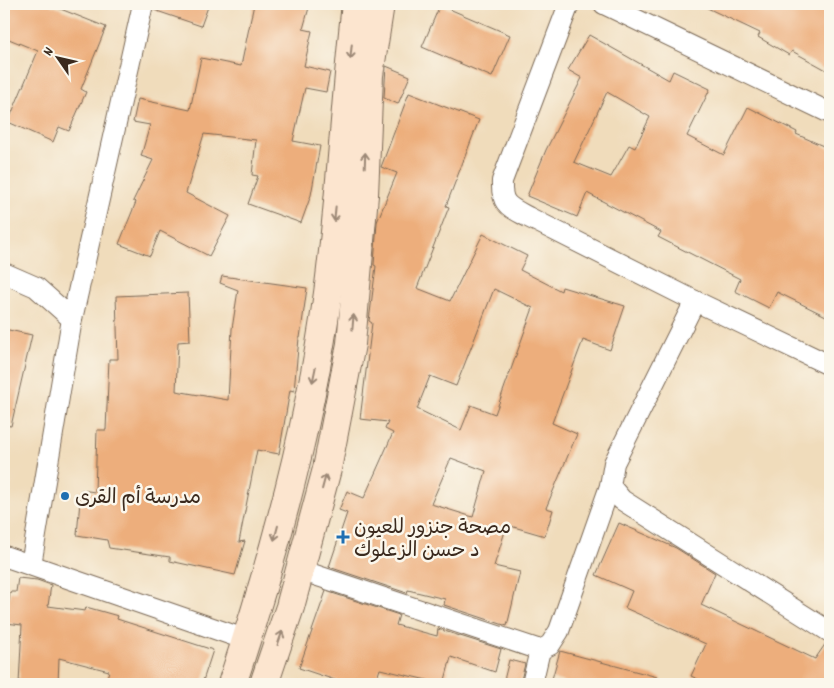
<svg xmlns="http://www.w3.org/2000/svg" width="834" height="688" font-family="Dekko,'Playpen Sans Arabic',sans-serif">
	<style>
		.building { fill: #edae7c; fill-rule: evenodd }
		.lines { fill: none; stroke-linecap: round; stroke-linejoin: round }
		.street-casing { stroke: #7a6855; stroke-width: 22 }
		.secondary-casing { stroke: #7a6855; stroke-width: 30 }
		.street { stroke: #fff; stroke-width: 20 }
		.secondary { stroke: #fce5cf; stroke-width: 28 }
		.oneway { stroke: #9c8876 }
		.poi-dot { fill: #1f6fb2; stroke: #fbf7ec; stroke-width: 2 }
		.labels { text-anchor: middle; stroke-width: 5; stroke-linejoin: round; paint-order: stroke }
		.poi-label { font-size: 20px; fill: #3b2a1e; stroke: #fbf7ec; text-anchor: start }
	</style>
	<rect width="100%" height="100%" fill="#fbf7ec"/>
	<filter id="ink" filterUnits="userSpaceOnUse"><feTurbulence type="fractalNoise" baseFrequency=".02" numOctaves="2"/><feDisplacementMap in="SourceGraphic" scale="10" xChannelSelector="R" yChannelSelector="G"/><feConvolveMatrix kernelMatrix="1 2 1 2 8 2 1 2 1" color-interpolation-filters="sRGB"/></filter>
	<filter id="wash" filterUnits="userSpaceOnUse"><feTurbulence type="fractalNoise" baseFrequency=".0096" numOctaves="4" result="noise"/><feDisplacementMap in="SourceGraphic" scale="20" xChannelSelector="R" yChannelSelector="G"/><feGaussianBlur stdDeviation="1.12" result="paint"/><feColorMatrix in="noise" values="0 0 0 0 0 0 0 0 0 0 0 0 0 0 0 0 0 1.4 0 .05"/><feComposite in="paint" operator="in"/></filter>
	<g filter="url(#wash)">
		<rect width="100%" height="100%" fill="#f0dcbb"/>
		<g id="blocks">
			<g class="building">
				<path d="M4,4H48L106,27L81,89L86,92L69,131L59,127L53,142L8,122L38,51L4,37Z"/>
				<path d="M155,4H209L201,26L154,10Z"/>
				<path d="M254,4H310L303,29L312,31L304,66L330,72L326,92L305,88L293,141L320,146L311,195L301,223L248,204L258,176L252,175L256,140L204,134L186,193L230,216L209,256L160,231L150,256L119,244L136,202L133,201L153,160L141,156L150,125L133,122L138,99L190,110L201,58L241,66Z"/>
				<path d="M699,4H818L830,10V72L792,51L789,55L758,37L760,33Z"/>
				<path d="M440,5L510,35L492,77L422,47Z"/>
				<path d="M589,35L669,80L673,71L710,89L687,136L724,155L748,107L797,132L796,134L830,149V318L777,292L769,308L735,291L740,279L658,237L661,232L587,193L577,217L527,196L546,150L582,78L568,70ZM607,92L650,117L635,148L629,145L611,177L574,162Z"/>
				<path d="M386,66L410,76L398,104L384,98Z"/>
				<path d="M409,93L479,120L446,206L449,207L417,288L450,301L483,234L527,256L520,270L561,291L562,287L625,306L610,350L583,340L552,423L577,434L546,508L553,510L545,536L507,525L494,566L520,572L507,626L444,605L445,599L408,590L407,593L329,567L347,513L339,510L347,491L364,498L393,433L385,429L388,422L360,419L372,323L369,321L376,266L374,265L377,222L397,173L381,167ZM494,289L533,308L495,414L471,405L461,430L417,409L430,376L456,386ZM451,458L486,471L473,517L431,504Z"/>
				<path d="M222,276L307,288L300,338H299L294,391L290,390L279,454L257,450L239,542L245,541L235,575L170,561V557L109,548L107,540L77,535L81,490L95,492L97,430H106L109,359H118L116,296L188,293L190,341L178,342L176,391L228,400L232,329L238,290L220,283Z"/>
				<path d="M4,329L32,335L11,426L4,425Z"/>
				<path d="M619,523L676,548L715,573L701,605L815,659L826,643L830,644V684H708L691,676L706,644L625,608L632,591L596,575Z"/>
				<path d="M18,578L37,580L51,585L48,606L85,611L86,607L118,616L117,619L213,650L202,684H105L109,671L59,658L58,684H19L22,625L6,623L10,592H16Z"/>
				<path d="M326,591L399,615L396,625L437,636L438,629L501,649L495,672L451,657L444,684L380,669L375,684H347L299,668Z"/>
				<path d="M560,651L661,678L660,684H573L552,679Z"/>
				<path d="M509,660L525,664L520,684H503Z"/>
			</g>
		</g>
	</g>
	<g filter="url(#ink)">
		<use href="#blocks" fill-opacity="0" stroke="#7a6855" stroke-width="1"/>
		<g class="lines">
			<g class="street-casing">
				<g id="street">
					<path d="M569,4L502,181C501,205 508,206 528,217L695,301L827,364"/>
					<path d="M604,4L830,113"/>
					<path d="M4,273L36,287L72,319"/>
					<path d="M610,486L622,500L830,632"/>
					<path d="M4,556L247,640"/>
					<path d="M31,565L72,319L143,4"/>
					<path d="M300,570L540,650L550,645L559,631L610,486L614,463L695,301"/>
					<path d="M532,684L540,650"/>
				</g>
			</g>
			<g class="secondary-casing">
				<g id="secondary">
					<path d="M232,684C274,557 310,425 328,293C341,197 345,100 356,4"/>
					<path d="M264,684L290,607L327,469L351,344L364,195L369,75L380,4"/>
				</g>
			</g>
			<use href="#street" class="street"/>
			<use href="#secondary" class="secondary"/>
		</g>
		<defs><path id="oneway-shaft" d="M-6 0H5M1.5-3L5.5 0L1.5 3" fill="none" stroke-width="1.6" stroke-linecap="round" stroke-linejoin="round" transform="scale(1.25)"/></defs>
		<g class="oneway">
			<use href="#oneway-shaft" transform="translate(351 52) rotate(96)"/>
			<use href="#oneway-shaft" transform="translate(365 160) rotate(-88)"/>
			<use href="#oneway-shaft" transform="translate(335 214) rotate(95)"/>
			<use href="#oneway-shaft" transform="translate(353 322) rotate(-85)"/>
			<use href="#oneway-shaft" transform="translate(314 375) rotate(102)"/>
			<use href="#oneway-shaft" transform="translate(324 482) rotate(-75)"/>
			<use href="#oneway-shaft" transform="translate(276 533) rotate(105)"/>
			<use href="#oneway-shaft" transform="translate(280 638) rotate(-71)"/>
		</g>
	</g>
	<g class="poi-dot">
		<circle cx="65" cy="496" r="5"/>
		<path d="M340.5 529.5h5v5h5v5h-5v5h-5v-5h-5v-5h5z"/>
	</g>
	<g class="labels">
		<g class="poi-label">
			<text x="75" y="503">مدرسة أم القرى</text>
			<text x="354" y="533">مصحة جنزور للعيون<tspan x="354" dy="23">د حسن الزعلوك</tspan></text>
		</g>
	</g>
	<rect width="834" height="688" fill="none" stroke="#fbf7ec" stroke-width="20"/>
	<g transform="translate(58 58) rotate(304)" stroke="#fbf7ec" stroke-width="4" paint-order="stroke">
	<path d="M0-4L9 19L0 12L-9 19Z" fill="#3b2a1e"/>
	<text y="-8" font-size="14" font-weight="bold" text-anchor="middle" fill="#3b2a1e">N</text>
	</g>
</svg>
